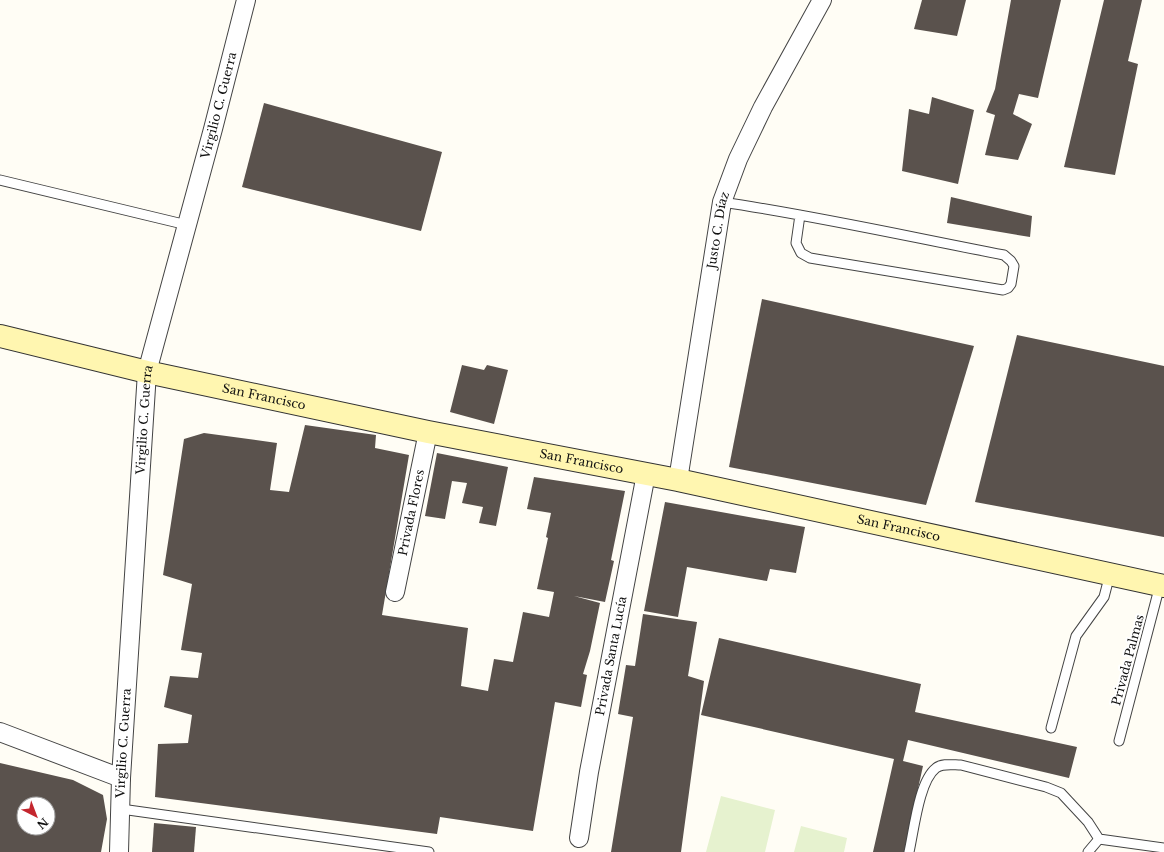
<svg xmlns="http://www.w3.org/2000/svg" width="1164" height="852" font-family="'Libre Baskerville',serif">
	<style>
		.pitch { fill: #e6f2cf }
		.building { fill: #5a524d; fill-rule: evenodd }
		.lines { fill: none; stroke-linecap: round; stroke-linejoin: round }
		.lane-casing { stroke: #444; stroke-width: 11 }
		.street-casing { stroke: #444; stroke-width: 20 }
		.secondary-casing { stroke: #333; stroke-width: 24 }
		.lane { stroke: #fff; stroke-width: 9 }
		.street { stroke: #fff; stroke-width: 18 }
		.secondary { stroke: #fff6b0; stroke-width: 22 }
		.labels { text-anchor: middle; stroke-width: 4; stroke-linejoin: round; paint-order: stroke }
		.street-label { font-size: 12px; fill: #111; stroke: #fff }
	</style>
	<rect width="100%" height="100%" fill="#fffdf5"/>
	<g class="pitch">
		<path d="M721,796L775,810L765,852H706Z"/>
		<path d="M801,826L847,838L844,852H794Z"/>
	</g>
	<g class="building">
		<path d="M922,0H966L957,36L914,29Z"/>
		<path d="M1011,0H1061L1038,98L1019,94L1013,114L1032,124L1018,160L985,155L995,115L986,112L995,89Z"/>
		<path d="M1104,0H1142L1128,61L1138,64L1115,175L1064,167Z"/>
		<path d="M932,97L974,110L958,184L902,171L909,109L929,114Z"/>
		<path d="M264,103L442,152L421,231L242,187Z"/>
		<path d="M951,197L1032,216L1030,237L947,223Z"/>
		<path d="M762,299L974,346L926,505L729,467Z"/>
		<path d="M1017,335L1164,366V537L975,502Z"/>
		<path d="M462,365L484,370L487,365L508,370L494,424L450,412Z"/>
		<path d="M305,425L376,435L375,448L409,455L382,615L468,628L461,686L488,691L494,659L513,662L523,612L549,617L554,592L537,589L548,538L546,537L551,513L527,509L534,477L625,491L611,560L614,561L605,602L574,596L600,603L590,651L583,674L587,675L581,707L555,702L533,831L440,817L437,834L155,797L158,744L188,743L192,715L164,707L170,676L198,678L202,653L181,650L192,584L163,575L184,439L204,433L277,443L270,490L289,492Z"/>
		<path d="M437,453L508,467L496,526L479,523L483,507L462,503L467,483L452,481L445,519L425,516Z"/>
		<path d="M665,502L805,527L796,573L770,569L767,581L687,567L678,617L644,611Z"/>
		<path d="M643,614L697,622L688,676L704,681L681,852H611L633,717L618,714L626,665L635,666Z"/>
		<path d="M719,638L921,684L915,712L1077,747L1069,778L908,740L903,761L923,766L904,852H873L894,759L701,715Z"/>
		<path d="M0,763L73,780L103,795L107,819L101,852H0ZM24,804H48V828H24Z"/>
		<path d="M154,823L196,827L194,852H152Z"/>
	</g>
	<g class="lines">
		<g class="lane-casing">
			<g id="lane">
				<path d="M0,180L187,225"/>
				<path d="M722,202C817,216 910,237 1004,255L1011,261L1014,266L1011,284L1008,288L1003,290L810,258L801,253L796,243L800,215"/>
				<path d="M1051,728L1076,636L1104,597L1110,574"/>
				<path d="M1119,741L1160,585"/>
				<path d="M121,809L429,852"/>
				<path d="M909,852C914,830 919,781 936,768C942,763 953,765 961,765L1046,787L1061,793L1088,822L1099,839L1164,848"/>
				<path d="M1088,852L1099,839"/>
			</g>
		</g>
		<g class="street-casing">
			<g id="street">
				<path id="s1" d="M678,480L722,202L738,159L763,107L822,0"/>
				<path id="s2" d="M395,592L428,432"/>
				<path d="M0,732L121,778"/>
				<path id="s3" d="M579,838L589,772L646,474"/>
				<path id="s4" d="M119,852L121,778L147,372L213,129L246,0"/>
			</g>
		</g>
		<g class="secondary-casing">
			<g id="secondary">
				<path id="s5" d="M0,336L147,372L428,432L678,480L1164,586"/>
			</g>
		</g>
		<use href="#lane" class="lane"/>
		<use href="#street" class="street"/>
		<use href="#secondary" class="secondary"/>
	</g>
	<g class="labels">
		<g class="street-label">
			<text dy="4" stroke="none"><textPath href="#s4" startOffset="757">Virgilio C. Guerra</textPath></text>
			<text dy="4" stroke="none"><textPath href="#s1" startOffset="253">Justo C. Díaz</textPath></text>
			<text dy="4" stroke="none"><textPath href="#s5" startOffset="271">San Francisco</textPath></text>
			<text dy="4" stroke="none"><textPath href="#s4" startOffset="433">Virgilio C. Guerra</textPath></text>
			<text dy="4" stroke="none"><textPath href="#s5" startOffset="595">San Francisco</textPath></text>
			<text dy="4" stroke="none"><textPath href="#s2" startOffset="81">Privada Flores</textPath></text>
			<text dy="4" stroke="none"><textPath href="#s5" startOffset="919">San Francisco</textPath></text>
			<text dy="4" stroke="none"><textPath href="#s3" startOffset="185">Privada Santa Lucía</textPath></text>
			<text transform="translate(1128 660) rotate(-75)" y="4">Privada Palmas</text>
			<text dy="4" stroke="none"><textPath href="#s4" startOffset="109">Virgilio C. Guerra</textPath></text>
		</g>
	</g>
	<g transform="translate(36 816) rotate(138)"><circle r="19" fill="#ffffff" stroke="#a0a0a0"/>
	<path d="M0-3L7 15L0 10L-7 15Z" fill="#c4262e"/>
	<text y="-6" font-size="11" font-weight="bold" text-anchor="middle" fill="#111111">N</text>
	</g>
</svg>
